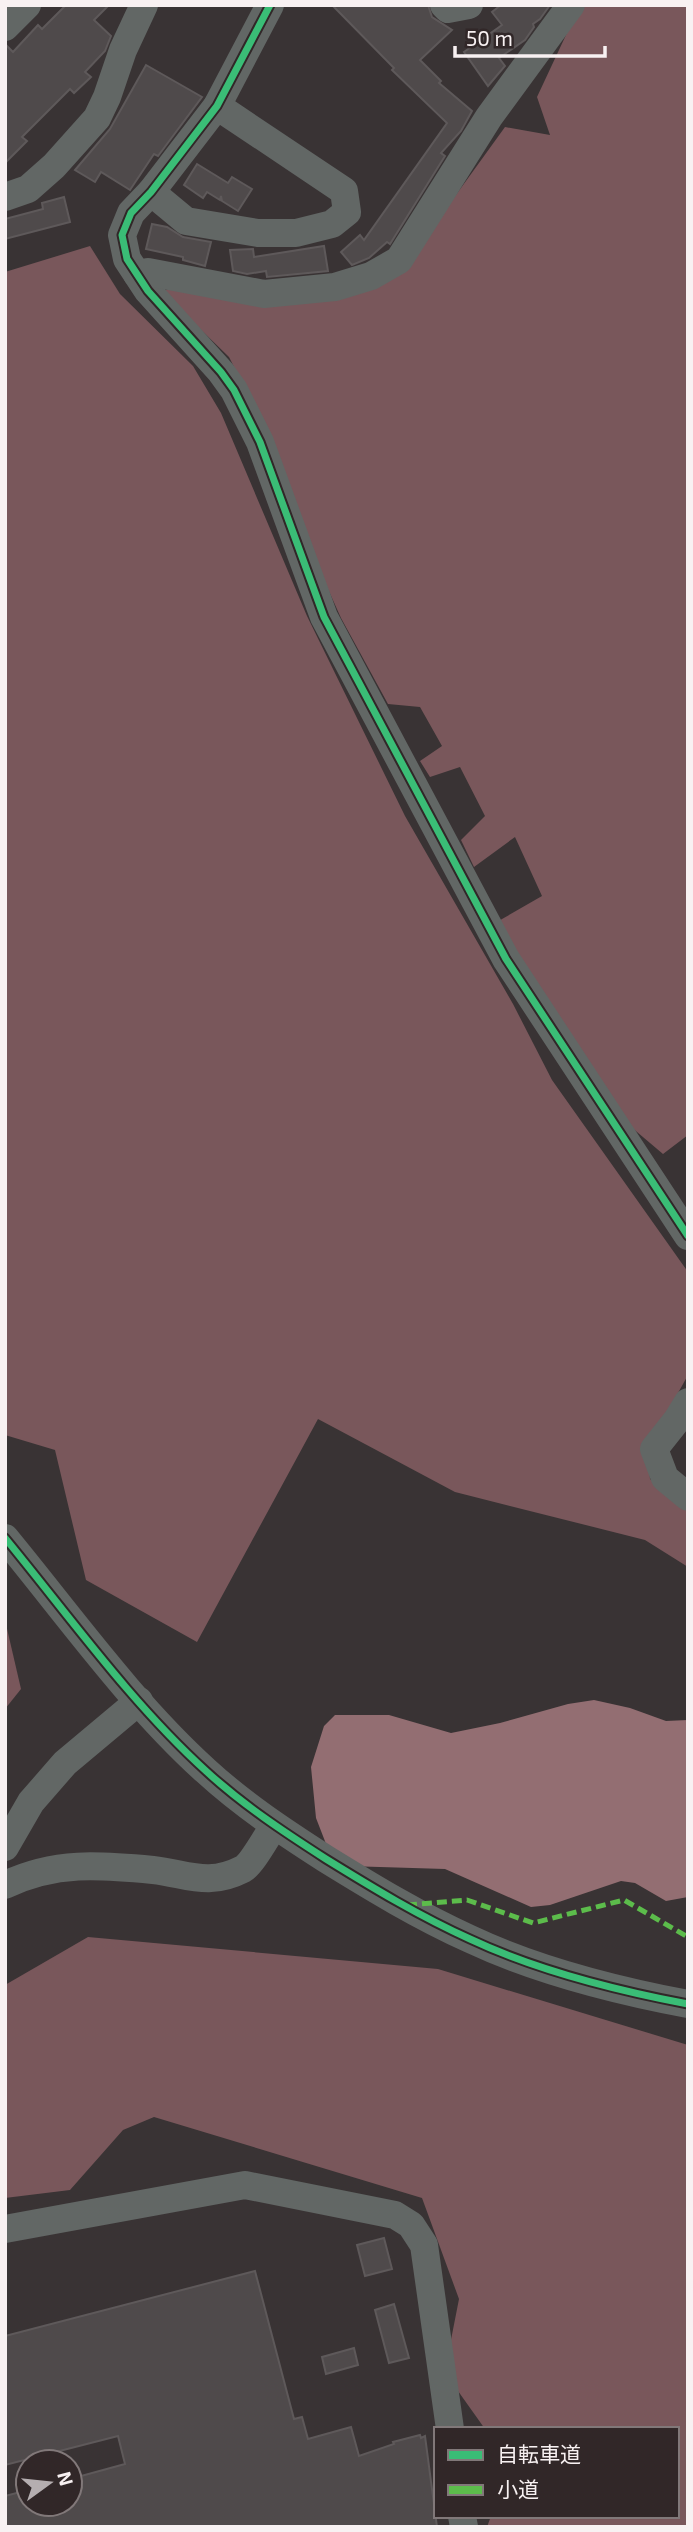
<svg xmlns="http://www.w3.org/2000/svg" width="693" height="2532" font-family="'Exo 2','Noto Sans JP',sans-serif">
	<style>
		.forest { fill: #79575b }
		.water { fill: #936e72 }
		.building { fill: #4f4a4b; stroke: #5e595a; stroke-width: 2 }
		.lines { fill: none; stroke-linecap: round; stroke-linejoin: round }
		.minor { stroke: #626765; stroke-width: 28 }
		.quiet { stroke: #5cbc4b; stroke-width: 5; stroke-dasharray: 10 5; stroke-linecap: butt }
		.cycleway-casing { stroke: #312728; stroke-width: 11 }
		.cycleway { stroke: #3abd76; stroke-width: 7 }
	</style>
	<rect width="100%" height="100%" fill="#393334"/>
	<g class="forest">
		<path d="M580,5H688V1135L663,1154L624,1121L495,923L542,896L515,837L474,867L461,840L485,816L460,767L430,777L420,761L442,746L420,707L388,704L341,618L296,518L263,424L229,357L160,290L205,288L263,300L406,264L505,127L550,135L537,97Z"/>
		<path d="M90,246L120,294L193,366L221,413L307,616L405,816L513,1004L552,1080L688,1272V1375L648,1447L650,1479L688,1512V1567L645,1540L455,1492L318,1419L197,1642L86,1580L55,1450L5,1435V272Z"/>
		<path d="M5,1620L21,1689L5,1709Z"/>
		<path d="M88,1937L438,1969L688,2045V2527H487L491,2516H677V2429H485L458,2391L449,2350L459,2299L422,2198L154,2117L123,2130L70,2190L5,2198V1985Z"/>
	</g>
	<path class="water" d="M594,1700L630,1708L666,1721L688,1720V1897L666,1901L635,1883L621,1881L550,1905L531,1907L445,1869L347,1866L328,1849L316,1818L311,1767L324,1726L335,1715H389L451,1733L500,1723L568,1704Z"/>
	<g class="building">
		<path d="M66,5H109L94,20L111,36L105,51L85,72L91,77L74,93L70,89L22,137L27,141L5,163V44L13,52L38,25L42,29Z"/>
		<path d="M332,5H428L432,17L452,30L420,60L441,81L439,83L472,111L461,131L441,153L445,156L390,244L387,242L369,258L352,265L341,252L360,235L364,240L447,123L392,70L394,68Z"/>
		<path d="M501,5H550L540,19L533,24L534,27L525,40L499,58L505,66L488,86L464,52L502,25L492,12Z"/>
		<path d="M146,65L202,97L158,156L154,154L130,190L101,172L95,182L75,170L110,129Z"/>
		<path d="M197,164L228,183L232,177L252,189L238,211L222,201L221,196L220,200L207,192L203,198L184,185Z"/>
		<path d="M64,197L70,222L5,239V219L43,209L42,203Z"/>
		<path d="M152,224L167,227L183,237L211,242L205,266L183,260V257L146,249Z"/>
		<path d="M324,246L328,271L267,277L266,271L247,274L233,271L230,250L253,249L254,257Z"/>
		<path d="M384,2238L392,2269L365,2276L357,2245Z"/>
		<path d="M255,2271L294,2419L302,2417L308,2439L351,2427L359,2456L394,2444L393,2442L420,2435L421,2438L425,2436L437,2527H5V2496L28,2490V2504H70V2479L125,2464L118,2436L5,2465V2336Z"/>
		<path d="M394,2304L409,2358L389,2363L375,2310Z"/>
		<path d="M354,2348L358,2365L326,2374L322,2357Z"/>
	</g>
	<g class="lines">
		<g class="minor">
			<path d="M270,5L217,106L151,192L131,213L122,235L127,259L148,291L221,372L234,390L260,442L324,617L506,959L688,1236"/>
			<path d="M444,5L448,9L469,5"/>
			<path d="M5,27L27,5"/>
			<path d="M151,192L186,221L258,233H296L332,224L347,212L344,191L217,106"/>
			<path d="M5,197L28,189L54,166L97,118L107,97L123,50L144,5"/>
			<path d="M137,274L148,272L264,294L335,287L371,276L399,260L489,117L571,5"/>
			<path d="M688,1402L677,1420L654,1449L665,1478L688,1497"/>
			<path d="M5,1538C70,1617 131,1703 206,1771C243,1805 284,1832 326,1859C373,1888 419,1916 470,1939C538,1971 614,1990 688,2004"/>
			<path d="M5,1847L31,1802L65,1763L139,1701"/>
			<path d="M5,1885C55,1861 100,1865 153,1870C188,1874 208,1887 243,1869C252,1864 267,1836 274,1826"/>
			<path d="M5,2229L245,2185L395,2215L411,2225L424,2245L450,2429"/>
			<path d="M462,2516L464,2527"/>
		</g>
		<path class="quiet" d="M407,1905L467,1900L533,1923L624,1900L688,1937"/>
		<g class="cycleway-casing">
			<g id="cycleway">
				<path d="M270,5L217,106L151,192L131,213L122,235L127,259L148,291L221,372L234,390L260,442L324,617L506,959L688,1236"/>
				<path d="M5,1538C70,1617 131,1703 206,1771C243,1805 284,1832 326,1859C373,1888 419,1916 470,1939C538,1971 614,1990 688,2004"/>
			</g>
		</g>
		<use href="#cycleway" class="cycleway"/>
	</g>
	<rect width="693" height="2532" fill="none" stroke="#f8f1f2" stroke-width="14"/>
	<rect x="434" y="2427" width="245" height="91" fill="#312728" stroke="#817879" stroke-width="2"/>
	<rect x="448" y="2450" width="35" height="10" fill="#3abd76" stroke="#817879" stroke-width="2"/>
	<text x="497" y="2462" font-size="21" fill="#f8f1f2">自転車道</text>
	<rect x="448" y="2485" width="35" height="10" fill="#5cbc4b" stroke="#817879" stroke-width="2"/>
	<text x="497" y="2497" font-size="21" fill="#f8f1f2">小道</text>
	<g transform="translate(49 2483) rotate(75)"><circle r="33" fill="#312728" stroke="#817879" stroke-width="2"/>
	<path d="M0-5L12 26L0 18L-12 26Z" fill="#b5aeb0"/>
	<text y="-10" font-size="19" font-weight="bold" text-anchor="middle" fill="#f8f1f2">N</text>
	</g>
	<path d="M455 46v10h150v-10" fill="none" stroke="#f8f1f2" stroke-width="3.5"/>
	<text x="466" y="46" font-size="21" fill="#f8f1f2" stroke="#312728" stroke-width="5" paint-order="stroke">50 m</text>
</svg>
